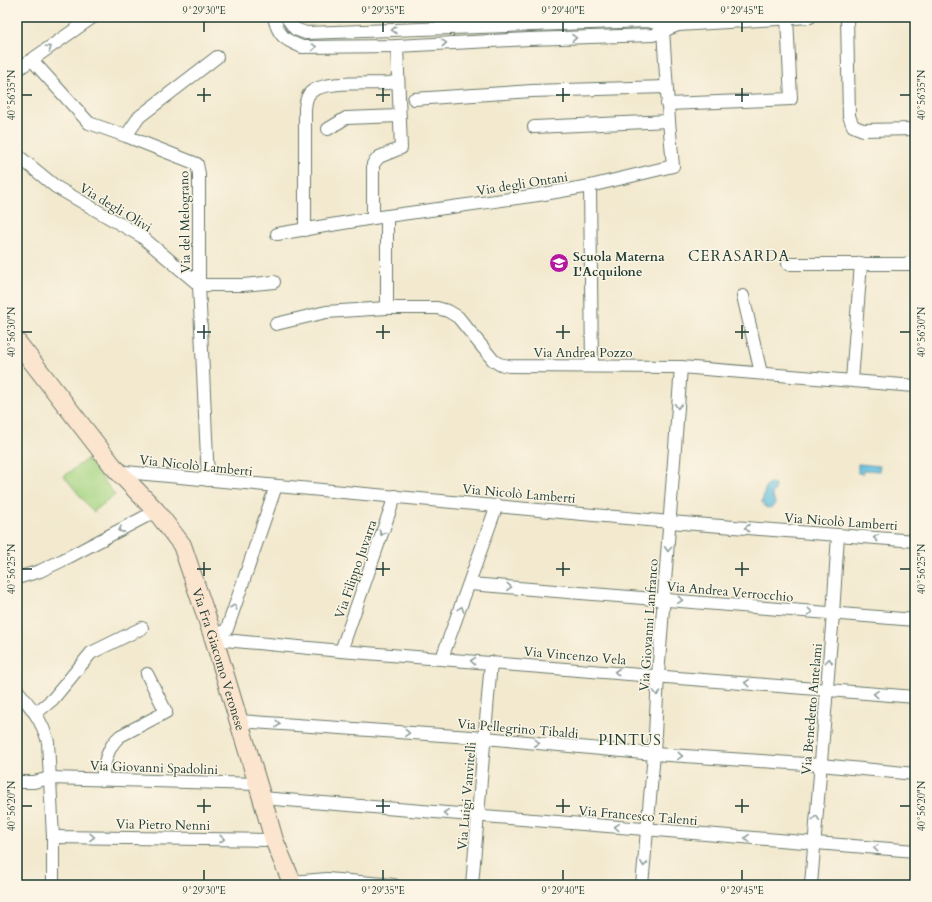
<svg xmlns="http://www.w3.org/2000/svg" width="932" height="902" font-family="Cardo,serif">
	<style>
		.green { fill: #a6d583; stroke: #62895c }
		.water { fill: #62bfe0; stroke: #407e8a }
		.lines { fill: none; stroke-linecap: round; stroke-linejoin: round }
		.street-casing { stroke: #69796a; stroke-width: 14 }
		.secondary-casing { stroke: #69796a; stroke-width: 20 }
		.street { stroke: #fff; stroke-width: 12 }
		.secondary { stroke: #fbe5cf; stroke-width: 18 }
		.oneway { stroke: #8f9e9a }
		.ticks { fill: none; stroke: #1f3d34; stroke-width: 1.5 }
		.labels { text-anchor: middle; stroke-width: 3; stroke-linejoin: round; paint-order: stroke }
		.street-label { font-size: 13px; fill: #1f3d34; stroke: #fcf5e5 }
		.poi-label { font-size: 13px; font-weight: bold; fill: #1f3d34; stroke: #fcf5e5; text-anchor: start }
		.quarter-label { font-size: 15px; letter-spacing: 1px; fill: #1f3d34; stroke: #fcf5e5 }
		.neatline { fill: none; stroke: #1f3d34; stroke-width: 1.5 }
		.ticks-label { font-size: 10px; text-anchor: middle; fill: #1f3d34 }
	</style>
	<rect width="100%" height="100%" fill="#fcf5e5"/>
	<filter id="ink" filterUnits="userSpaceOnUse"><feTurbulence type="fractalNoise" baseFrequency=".025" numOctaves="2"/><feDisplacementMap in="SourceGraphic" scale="8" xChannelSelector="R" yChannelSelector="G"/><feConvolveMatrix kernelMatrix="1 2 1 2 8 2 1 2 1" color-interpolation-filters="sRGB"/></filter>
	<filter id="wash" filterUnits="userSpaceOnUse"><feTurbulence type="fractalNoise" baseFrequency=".012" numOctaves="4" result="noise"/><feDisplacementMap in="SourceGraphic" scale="16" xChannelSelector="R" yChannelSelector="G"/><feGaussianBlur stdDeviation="0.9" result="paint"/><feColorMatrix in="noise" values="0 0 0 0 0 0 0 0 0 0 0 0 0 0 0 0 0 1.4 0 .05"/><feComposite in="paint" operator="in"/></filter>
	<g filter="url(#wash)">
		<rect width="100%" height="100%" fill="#f2e9cf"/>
		<path class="green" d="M87,459L115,495L93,512L64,476Z"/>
		<g class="water">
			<path d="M858,464L880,466L879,471L864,470L863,474L858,473Z"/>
			<path d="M769,483L774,484L775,487V490C768,494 775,498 775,504C772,507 769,509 765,507L762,502L766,486Z"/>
		</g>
	</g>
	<g filter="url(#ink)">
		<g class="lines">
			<g class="street-casing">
				<g id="street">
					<path d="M274,17C278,36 285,40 302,47L397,46L529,39L653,35L678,25L810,17"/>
					<path d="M286,17L295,29L306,33L648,21L670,27"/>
					<path d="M847,17L849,116L853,126L863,130L915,129"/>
					<path d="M32,60L89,123L126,136L197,164L199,174V285L208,480"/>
					<path d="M17,70L93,17"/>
					<path d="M414,99L532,91L666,87"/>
					<path d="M667,104L791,99L787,18"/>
					<path d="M534,127L669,121"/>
					<path d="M328,129L346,118L399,116"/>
					<path d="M126,136L139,117L217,57"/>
					<path d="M17,155L56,187L141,236L199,285H243L274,282"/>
					<path d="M590,186L592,366"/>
					<path d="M387,216V308"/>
					<path d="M373,218V164L379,157L401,148L397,46"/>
					<path d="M305,230V108C306,103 306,97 310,93C322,80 371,84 389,83L398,81"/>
					<path d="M277,234L373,218L538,195L590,186L673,166L669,121L663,30"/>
					<path d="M788,264H915"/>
					<path d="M743,296L761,373"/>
					<path d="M276,324L326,312L387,308H437L448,311L458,317L493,360L499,364L509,366L681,367L915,386"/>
					<path d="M852,380L861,263"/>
					<path d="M122,475L125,472L670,522L915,541"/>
					<path d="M17,578L40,571L63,560L156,511"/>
					<path d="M470,584L915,620"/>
					<path d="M214,639L341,651L915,697"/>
					<path d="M214,639L227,629L276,486"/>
					<path d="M341,651L395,496"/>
					<path d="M442,658L497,505"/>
					<path d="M17,690C31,707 42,720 48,742L53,837V885"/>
					<path d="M36,713L53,699L91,653L142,628"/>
					<path d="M239,721L485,738L654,754L820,765L915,774"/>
					<path d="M102,780C104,764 107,747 120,736L166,712L147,674"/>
					<path d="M17,782H34L50,778L257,784"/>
					<path d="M262,798L915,851"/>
					<path d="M53,837L274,840"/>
					<path d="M292,882L327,879L394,885"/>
					<path d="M472,885L491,662"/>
					<path d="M642,885L654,754L658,676L681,367"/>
					<path d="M811,885L833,614L838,535"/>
				</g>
			</g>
			<g class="secondary-casing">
				<g id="secondary">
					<path id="s1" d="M17,342L113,466L156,511L182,545L214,639L262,798L274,840L293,885"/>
				</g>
			</g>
			<use href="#street" class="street"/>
			<use href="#secondary" class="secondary"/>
		</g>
		<defs><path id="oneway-chevron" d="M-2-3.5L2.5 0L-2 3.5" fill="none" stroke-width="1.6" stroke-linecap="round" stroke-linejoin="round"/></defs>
		<g class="oneway">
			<use href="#oneway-chevron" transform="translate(394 30) rotate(177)"/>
			<use href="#oneway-chevron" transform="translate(574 38) rotate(-2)"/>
			<use href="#oneway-chevron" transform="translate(444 43) rotate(-3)"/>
			<use href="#oneway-chevron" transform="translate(314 47) rotate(-1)"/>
			<use href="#oneway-chevron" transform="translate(49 48) rotate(-35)"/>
			<use href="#oneway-chevron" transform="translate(678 406) rotate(94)"/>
			<use href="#oneway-chevron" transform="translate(747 528) rotate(-176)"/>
			<use href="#oneway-chevron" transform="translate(121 530) rotate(152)"/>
			<use href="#oneway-chevron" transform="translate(382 533) rotate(109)"/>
			<use href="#oneway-chevron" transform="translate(876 538) rotate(-175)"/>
			<use href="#oneway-chevron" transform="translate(668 549) rotate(94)"/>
			<use href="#oneway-chevron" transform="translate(509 587) rotate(4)"/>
			<use href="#oneway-chevron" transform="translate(680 600) rotate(5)"/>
			<use href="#oneway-chevron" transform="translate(234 607) rotate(-71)"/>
			<use href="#oneway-chevron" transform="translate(461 609) rotate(-70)"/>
			<use href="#oneway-chevron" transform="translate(810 612) rotate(5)"/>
			<use href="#oneway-chevron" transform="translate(473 661) rotate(-175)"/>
			<use href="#oneway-chevron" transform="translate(829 661) rotate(-85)"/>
			<use href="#oneway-chevron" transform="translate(617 672) rotate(-175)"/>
			<use href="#oneway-chevron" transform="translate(747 683) rotate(-175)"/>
			<use href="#oneway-chevron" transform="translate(657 693) rotate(92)"/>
			<use href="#oneway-chevron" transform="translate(876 694) rotate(-176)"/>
			<use href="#oneway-chevron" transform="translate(278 724) rotate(4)"/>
			<use href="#oneway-chevron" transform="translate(407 733) rotate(4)"/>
			<use href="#oneway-chevron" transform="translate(537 743) rotate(6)"/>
			<use href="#oneway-chevron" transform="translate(680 756) rotate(4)"/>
			<use href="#oneway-chevron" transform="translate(446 813) rotate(-175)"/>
			<use href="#oneway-chevron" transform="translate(816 818) rotate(-85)"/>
			<use href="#oneway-chevron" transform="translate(617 827) rotate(-175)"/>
			<use href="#oneway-chevron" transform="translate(92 837) rotate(1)"/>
			<use href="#oneway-chevron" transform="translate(747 838) rotate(-175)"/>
			<use href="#oneway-chevron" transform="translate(222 839) rotate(1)"/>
			<use href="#oneway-chevron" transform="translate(876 848) rotate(-175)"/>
			<use href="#oneway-chevron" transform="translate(644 864) rotate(96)"/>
		</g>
	</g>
	<path class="ticks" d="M204,22V32M383,22V32M563,22V32M742,22V32M204,88V102M383,88V102M563,88V102M742,88V102M22,95H32M197,95H211M376,95H390M556,95H570M735,95H749M900,95H910M204,325V339M383,325V339M563,325V339M742,325V339M22,332H32M197,332H211M376,332H390M556,332H570M735,332H749M900,332H910M204,562V576M383,562V576M563,562V576M742,562V576M22,569H32M197,569H211M376,569H390M556,569H570M735,569H749M900,569H910M204,799V813M383,799V813M563,799V813M742,799V813M22,806H32M197,806H211M376,806H390M556,806H570M735,806H749M900,806H910M204,870V880M383,870V880M563,870V880M742,870V880"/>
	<defs>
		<g id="school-disc" transform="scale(1)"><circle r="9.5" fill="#b5179e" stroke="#fcf5e5"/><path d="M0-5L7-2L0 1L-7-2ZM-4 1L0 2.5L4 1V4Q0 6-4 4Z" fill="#fff"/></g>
	</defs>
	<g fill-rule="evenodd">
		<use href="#school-disc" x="559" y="263"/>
	</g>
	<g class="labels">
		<g class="street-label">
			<text transform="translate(522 183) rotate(-9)" y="5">Via degli Ontani</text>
			<text transform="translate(116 207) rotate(31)" y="5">Via degli Olivi</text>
			<text transform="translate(184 222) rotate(-91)" y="5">Via del Melograno</text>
			<text x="583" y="357">Via Andrea Pozzo</text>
			<text transform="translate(196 465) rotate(6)" y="5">Via Nicolò Lamberti</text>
			<text transform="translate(519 493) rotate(5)" y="5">Via Nicolò Lamberti</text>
			<text transform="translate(841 521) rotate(4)" y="5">Via Nicolò Lamberti</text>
			<text transform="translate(355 569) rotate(-71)" y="5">Via Filippo Juvarra</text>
			<text transform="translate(730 591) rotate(5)" y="5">Via Andrea Verrocchio</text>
			<text transform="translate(648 625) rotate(-86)" y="5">Via Giovanni Lanfranco</text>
			<text transform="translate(575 655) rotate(5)" y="5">Via Vincenzo Vela</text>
			<text dy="5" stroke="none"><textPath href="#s1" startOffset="382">Via Fra Giacomo Veronese</textPath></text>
			<text transform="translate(811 709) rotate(-85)" y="5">Via Benedetto Antelami</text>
			<text transform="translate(518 728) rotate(5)" y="5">Via Pellegrino Tibaldi</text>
			<text transform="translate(154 767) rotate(2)" y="5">Via Giovanni Spadolini</text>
			<text transform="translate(466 796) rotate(-85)" y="5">Via Luigi Vanvitelli</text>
			<text transform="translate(638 815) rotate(5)" y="5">Via Francesco Talenti</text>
			<text transform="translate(163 824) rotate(1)" y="5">Via Pietro Nenni</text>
		</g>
		<g class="poi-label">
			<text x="573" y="261">Scuola Materna<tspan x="573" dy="15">L'Acquilone</tspan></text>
		</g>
		<g class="quarter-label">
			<text x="739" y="261">CERASARDA</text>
			<text x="630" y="745">PINTUS</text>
		</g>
	</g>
	<rect width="932" height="902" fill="none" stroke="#fcf5e5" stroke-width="44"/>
	<rect x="22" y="22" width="888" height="858" class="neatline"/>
	<g class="ticks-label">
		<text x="204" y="14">9°29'30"E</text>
		<text x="383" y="14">9°29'35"E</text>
		<text x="563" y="14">9°29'40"E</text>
		<text x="742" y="14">9°29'45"E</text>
		<text transform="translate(11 95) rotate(-90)" y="4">40°56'35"N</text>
		<text transform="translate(921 95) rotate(-90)" y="4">40°56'35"N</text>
		<text transform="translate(11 332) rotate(-90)" y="4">40°56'30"N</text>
		<text transform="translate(921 332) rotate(-90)" y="4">40°56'30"N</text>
		<text transform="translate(11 569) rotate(-90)" y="4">40°56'25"N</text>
		<text transform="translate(921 569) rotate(-90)" y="4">40°56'25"N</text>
		<text transform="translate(11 806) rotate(-90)" y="4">40°56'20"N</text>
		<text transform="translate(921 806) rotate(-90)" y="4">40°56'20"N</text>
		<text x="204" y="894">9°29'30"E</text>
		<text x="383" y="894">9°29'35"E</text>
		<text x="563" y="894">9°29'40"E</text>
		<text x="742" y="894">9°29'45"E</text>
	</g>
</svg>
